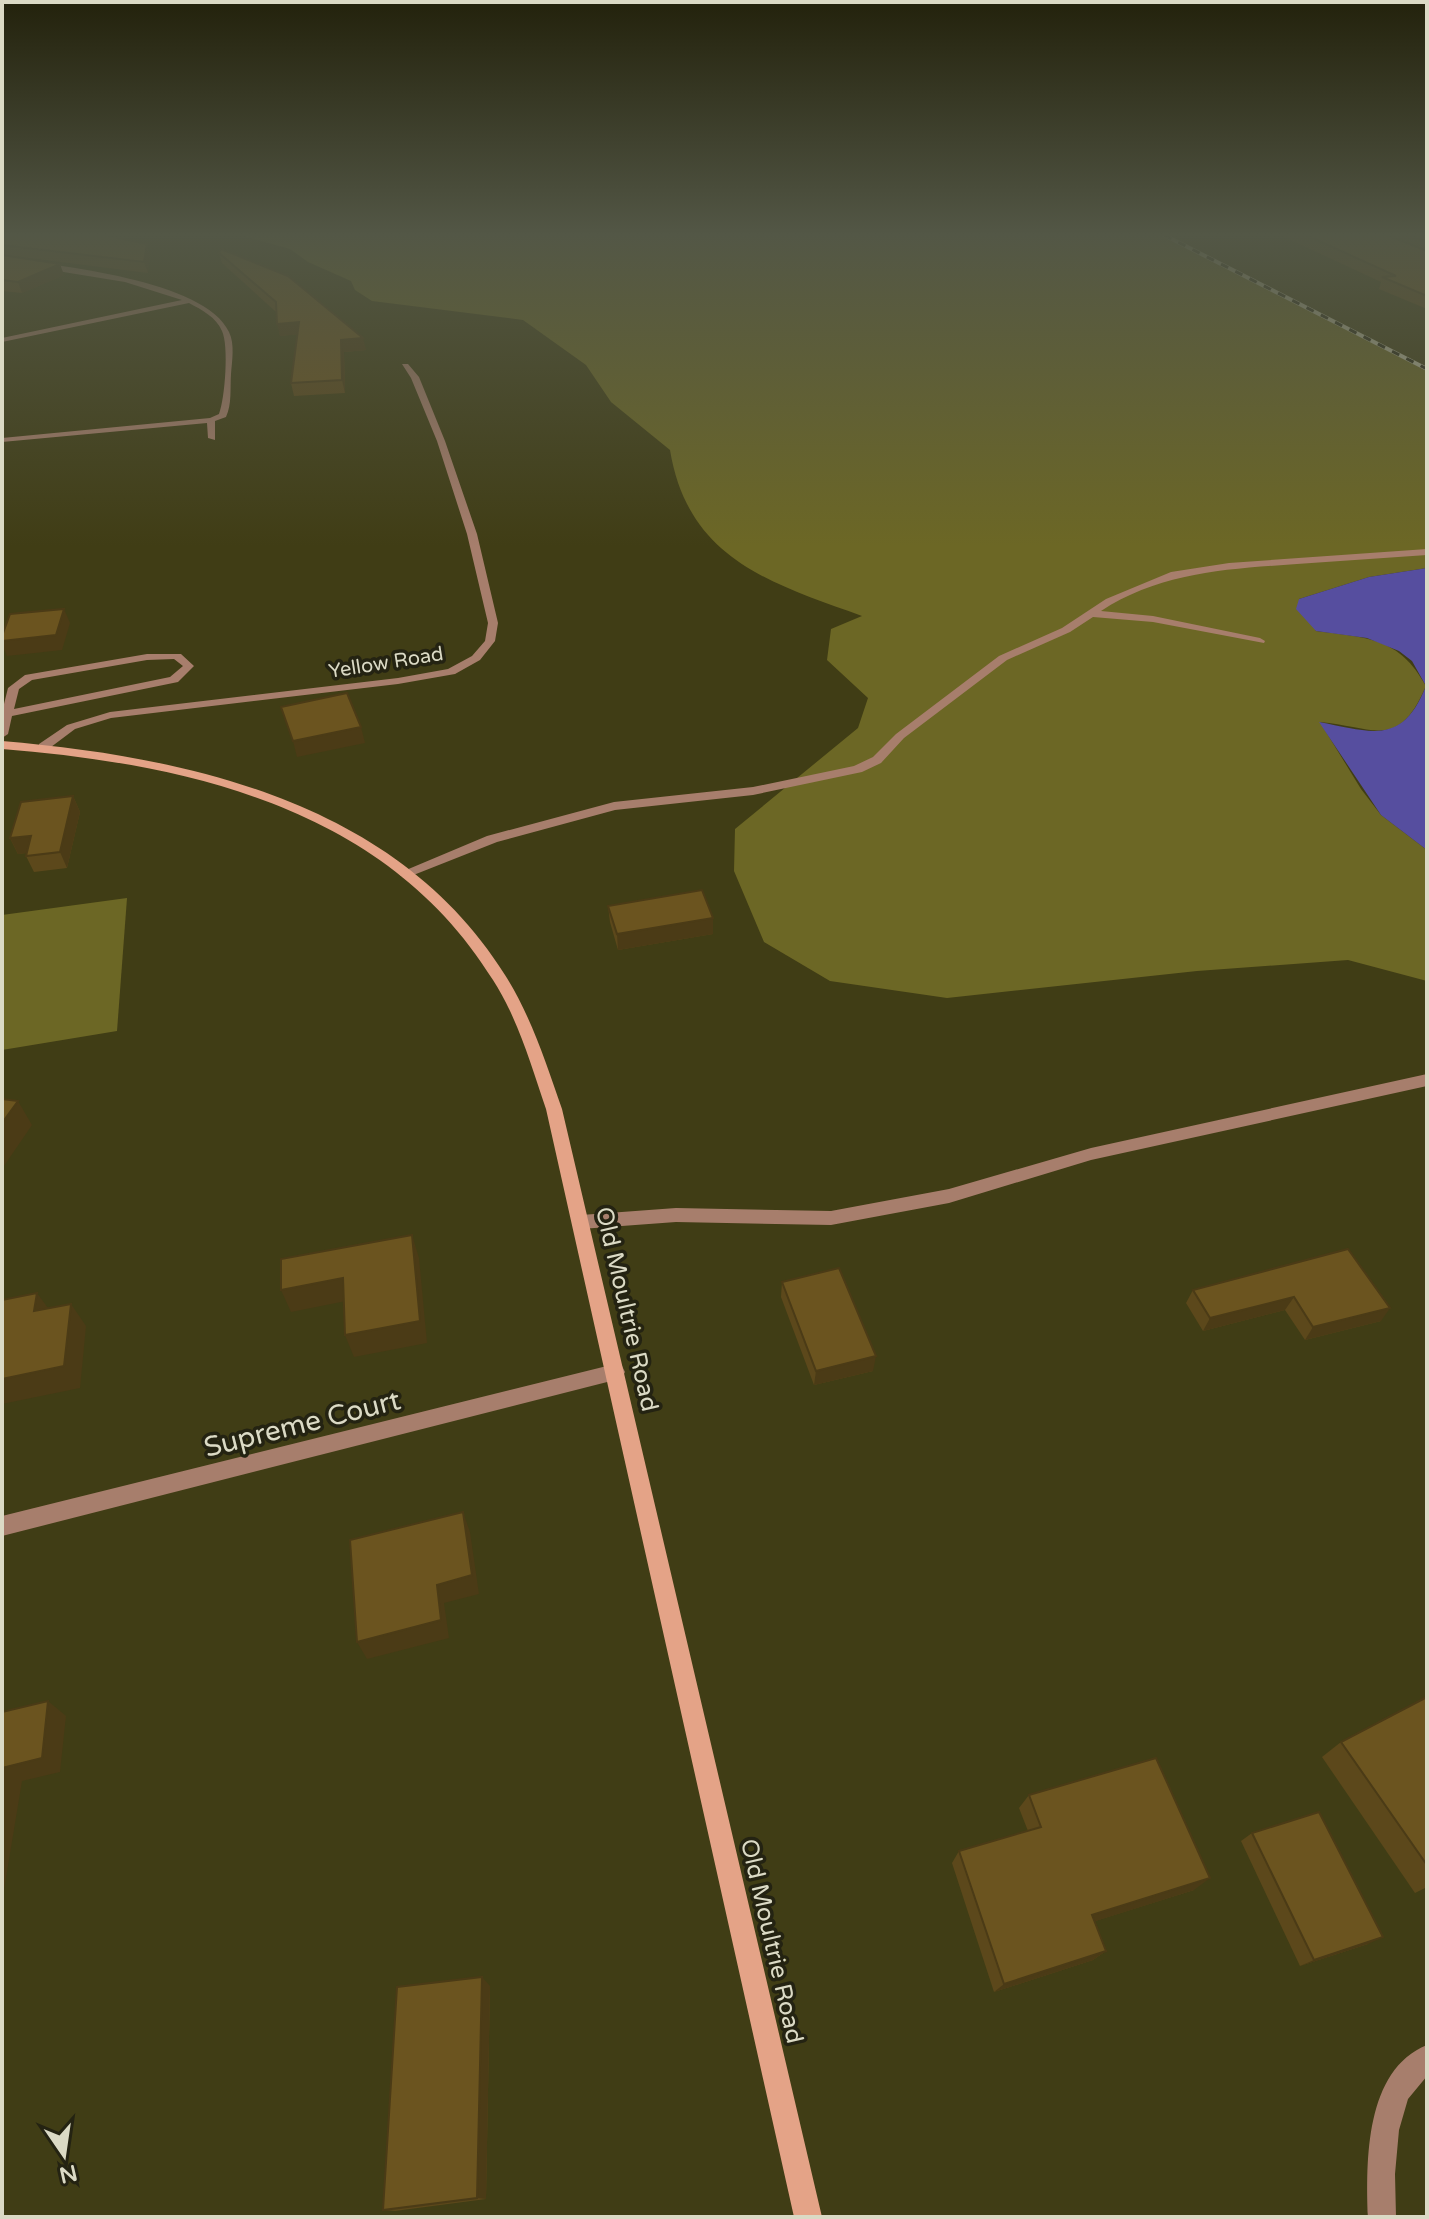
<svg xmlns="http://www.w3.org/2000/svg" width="1429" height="2219" font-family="'Varela Round',sans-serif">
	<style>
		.green { fill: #6c6725 }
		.water { fill: #564e9f }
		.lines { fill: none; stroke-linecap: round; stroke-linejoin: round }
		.service { fill: #a77e6c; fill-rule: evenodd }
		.minor { fill: #a77e6c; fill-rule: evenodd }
		.secondary { fill: #e4a387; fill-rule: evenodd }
		.rail-casing { stroke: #bdbca3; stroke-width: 4 }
		.rail { stroke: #242312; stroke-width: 3; stroke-dasharray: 8; stroke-linecap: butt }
		.wall { fill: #5c481b }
		.shaded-wall { fill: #4b3b16 }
		.building { fill: #6b541f; stroke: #4b3b16; stroke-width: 2 }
		.labels { text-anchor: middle; stroke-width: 7; stroke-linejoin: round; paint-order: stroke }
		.far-street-label { font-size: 20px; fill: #dbdac5; stroke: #242312 }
		.street-label { font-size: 24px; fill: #dbdac5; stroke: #242312 }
		.near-street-label { font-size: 28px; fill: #dbdac5; stroke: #242312 }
	</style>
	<rect width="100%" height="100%" fill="#403d15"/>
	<g class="green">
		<path d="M240,235H1164L1427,371V568L1369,577L1299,599L1316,631C1368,638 1399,637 1426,686C1398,751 1375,727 1320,722L1361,789L1381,815L1427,850V981L1348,960L1197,971L947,998L830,981L764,942L734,871L735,829L858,728L868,698L827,660L831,629L862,616C770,583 688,559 670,450L611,402L586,365L523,320L372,301L355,290L351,281L308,262L290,249Z"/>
		<path d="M127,898L117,1031L2,1050V915Z"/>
	</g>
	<path class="water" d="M1427,568V850L1381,815L1319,722C1372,732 1402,746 1426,686L1412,661L1399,651L1367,638L1316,631L1296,609L1299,599L1369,577Z"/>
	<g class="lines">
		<g class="service">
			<path d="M1427,549V555C1384,558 1340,561 1297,564C1227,569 1161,572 1101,611L1153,616L1260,638L1265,641L1264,643L1153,622L1093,617L1070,632L1007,660L904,738L881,763L862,772L753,795L615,810L497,842L411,876H401L399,873L487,836L614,802L753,787L854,766L873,757L896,734L999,656L1062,628L1106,599L1171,572L1229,563Z"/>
			<path d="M147,654H181L194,666L178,682L12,716L8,734L2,738V712L8,688L25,675ZM174,659L183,666L170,677L14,709L19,689L32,680L147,660Z"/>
		</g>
		<g class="minor">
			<path d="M2,258C56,265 206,280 229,332C235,344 232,361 231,374C230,389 232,404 226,417L215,421V440L208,438L207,423L2,442V438L210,418L219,414C225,398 229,346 222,331C216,317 202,310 189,303L2,342V338L182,300L125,282L2,262Z"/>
			<path d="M402,364H408L419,377L445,441L477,534L498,623L495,641L480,660L455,674L398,684L111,718L75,729L47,750H39V744L67,725L110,712L398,678L448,669L472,656L485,641L488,623L467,534L437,441L411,378Z"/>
			<path d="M1427,1074V1086L1091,1160L949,1203L831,1225L676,1222L581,1229L575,1227L572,1222L575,1217L581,1215L676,1208L831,1211L949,1189L1091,1148Z"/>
			<path d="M615,1364L622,1366L625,1372L622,1378L615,1380L2,1536V1516Z"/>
			<path d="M1427,2045V2076L1408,2099L1399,2130L1395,2174L1396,2217H1368C1366,2161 1365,2070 1427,2045Z"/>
		</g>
		<path class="secondary" d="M2,741C190,757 398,803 505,975C531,1016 546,1063 562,1109L822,2217H794L546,1109C531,1065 518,1019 493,980C387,808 189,764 2,749Z"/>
		<g class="rail-casing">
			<path id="rail" d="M1164,235L1427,369"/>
		</g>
		<use href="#rail" class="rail"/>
	</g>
	<g class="wall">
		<path d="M2,235L150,254L148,273L5,255L64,275L22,293L2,291Z"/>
		<path d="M1280,235H1427V309L1379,289L1381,282Z"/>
		<path d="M219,253L366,350L344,352L345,393L294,396L291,383L298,334L280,336L276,312L222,263Z"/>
		<path d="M73,796L80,812L67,868L34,872L26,856V853L18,854L10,838Z"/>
		<path d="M608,906L713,918V934L618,950L610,922Z"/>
		<path d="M1348,1249L1381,1321L1305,1340L1285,1310L1203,1331L1186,1303L1193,1290Z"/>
		<path d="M782,1282L873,1371L814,1385L781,1297Z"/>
		<path d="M1427,1697V1887L1415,1893L1322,1757L1341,1742Z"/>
		<path d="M1029,1795L1194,1890L1095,1921L1106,1951L1093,1960L994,1992L952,1863L959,1851L1028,1831L1019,1808Z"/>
		<path d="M1252,1833L1368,1944L1300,1966L1241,1841Z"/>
		<path d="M490,1986L486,2199L395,2211L383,2210Z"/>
	</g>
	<g class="shaded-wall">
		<path d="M147,244L150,254L148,273L144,262Z"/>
		<path d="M60,264L64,275L22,293L18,282Z"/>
		<path d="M299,322L302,334L280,336L277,324Z"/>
		<path d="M363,338L366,350L344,352L345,393L342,380L341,340Z"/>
		<path d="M64,609L70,623L62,650L7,656L2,645V641Z"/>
		<path d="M361,727L365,743L297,757L293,741Z"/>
		<path d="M73,796L80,812L67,868L60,852Z"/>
		<path d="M31,836L39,852L18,854L10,838Z"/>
		<path d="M713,918V934L618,950L617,934Z"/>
		<path d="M2,1094L12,1109L18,1101L32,1125L4,1166L2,1164Z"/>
		<path d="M412,1235L419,1258L427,1343L354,1357L345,1335Z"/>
		<path d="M343,1278L351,1300L291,1312L281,1290Z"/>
		<path d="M37,1293L53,1315L34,1311Z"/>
		<path d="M1294,1297L1285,1310L1203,1331L1210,1318Z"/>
		<path d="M71,1304L86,1326L80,1388L2,1404V1379Z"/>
		<path d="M1390,1308L1381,1321L1305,1340L1313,1327Z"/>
		<path d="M876,1356L873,1371L814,1385L816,1371Z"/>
		<path d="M463,1512L470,1532L479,1594L444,1603L449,1638L367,1659L357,1642L437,1585Z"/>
		<path d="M48,1701L66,1716L60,1772L22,1781L2,1902V1768Z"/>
		<path d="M1210,1878L1194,1890L1080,1926L1092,1915Z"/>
		<path d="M1383,1937L1368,1944L1300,1966L1314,1960Z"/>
		<path d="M1106,1951L1093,1960L994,1992L1004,1984Z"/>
		<path d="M482,1977L490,1986L486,2199L477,2198Z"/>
	</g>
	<g class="building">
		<path d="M2,235H105L147,244L144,262L2,245Z"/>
		<path d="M1306,235H1387L1427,251V296L1382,277L1396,276Z"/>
		<path d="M1410,235H1427V242Z"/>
		<path d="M221,249L288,276L363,338L341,340L342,380L291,383L299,322L277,324L276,302L219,253Z"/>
		<path d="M2,255L60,264L18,282L2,280Z"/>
		<path d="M64,609L56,635L2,641V636L10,614Z"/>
		<path d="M347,693L361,727L293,741L281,707Z"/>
		<path d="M73,796L60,852L26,856L31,836L10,838L21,802Z"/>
		<path d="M702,890L713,918L617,934L608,906Z"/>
		<path d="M2,1099L18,1101L2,1123Z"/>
		<path d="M412,1235L420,1321L345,1335L343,1278L281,1290V1259Z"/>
		<path d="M1348,1249L1390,1308L1313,1327L1294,1297L1210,1318L1193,1290Z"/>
		<path d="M839,1268L876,1356L816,1371L782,1282Z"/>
		<path d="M37,1293L34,1311L71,1304L64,1366L2,1379V1300Z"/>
		<path d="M463,1512L472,1575L437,1585L441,1620L357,1642L350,1540Z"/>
		<path d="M1427,1697V1865L1341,1742Z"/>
		<path d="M48,1701L42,1758L2,1768V1712Z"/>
		<path d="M1156,1758L1210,1878L1092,1915L1106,1951L1004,1984L959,1851L1041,1827L1029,1795Z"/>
		<path d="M1319,1812L1383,1937L1314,1960L1252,1833Z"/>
		<path d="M482,1977L477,2198L383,2210L397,1987Z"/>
	</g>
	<linearGradient id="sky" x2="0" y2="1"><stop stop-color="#23220c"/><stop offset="0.43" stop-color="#535746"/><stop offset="1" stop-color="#535746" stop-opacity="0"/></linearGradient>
	<rect width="1429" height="546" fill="url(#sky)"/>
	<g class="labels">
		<g class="far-street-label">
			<text transform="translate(386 662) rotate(-9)" y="7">Yellow Road</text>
		</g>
		<g class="street-label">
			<text transform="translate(627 1309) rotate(77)" y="8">Old Moultrie Road</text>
			<text transform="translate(772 1941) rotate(77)" y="8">Old Moultrie Road</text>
		</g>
		<g class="near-street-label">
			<text transform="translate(302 1423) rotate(-14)" y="10">Supreme Court</text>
		</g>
	</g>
	<rect width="1429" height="2219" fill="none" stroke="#dbdac5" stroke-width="8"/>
	<g transform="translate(64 2155) rotate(167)" stroke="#242312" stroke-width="6" paint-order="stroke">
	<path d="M0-6L14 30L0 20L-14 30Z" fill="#dbdac5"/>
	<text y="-12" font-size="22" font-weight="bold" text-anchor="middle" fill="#dbdac5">N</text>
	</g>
</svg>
